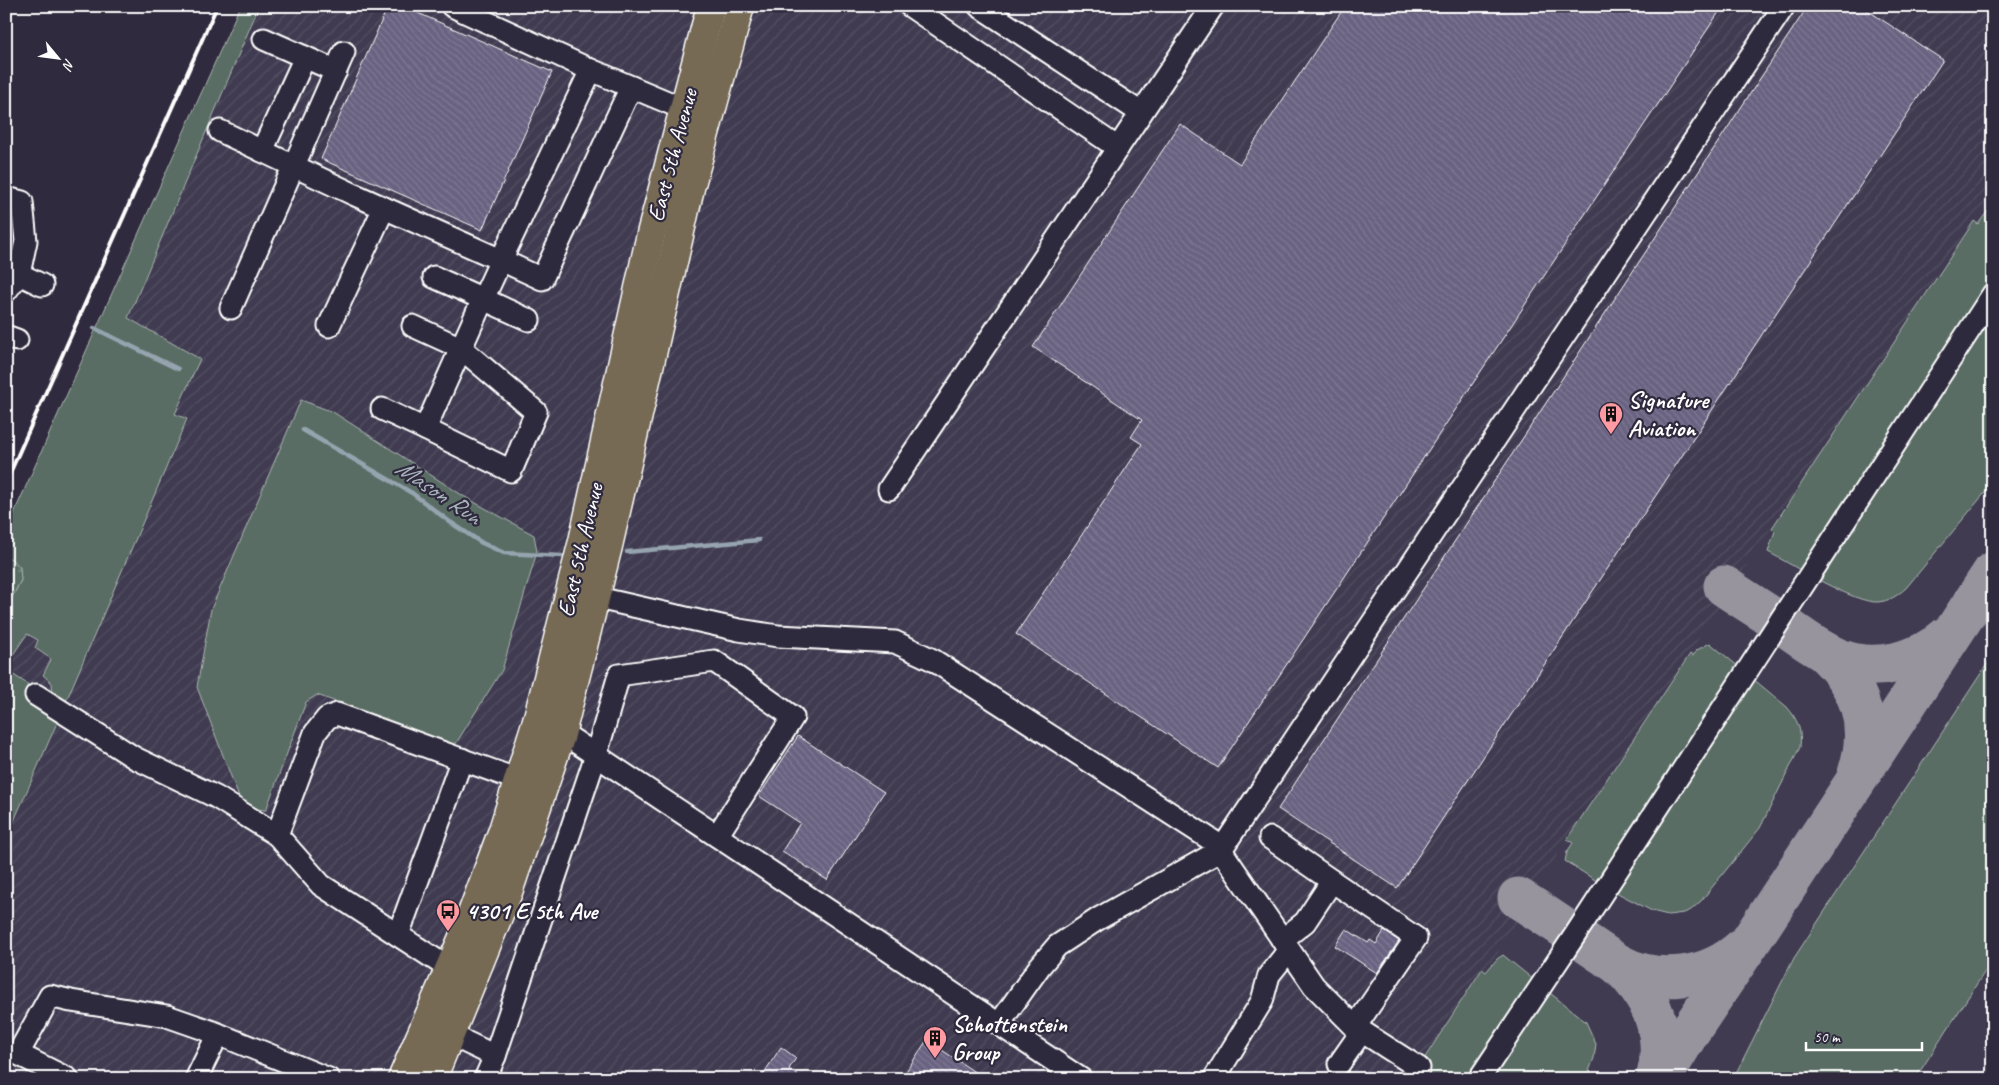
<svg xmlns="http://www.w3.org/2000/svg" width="1999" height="1085" font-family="Caveat,sans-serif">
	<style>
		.built { fill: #403b51 }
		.industrial { fill: url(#industrial-furrows) }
		.grass { fill: #5a6d65; stroke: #acb6b2 }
		.forest { fill: url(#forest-firs); stroke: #acb6b2 }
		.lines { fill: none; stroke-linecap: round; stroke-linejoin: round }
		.stream { stroke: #96a4af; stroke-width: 4.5 }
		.taxiway { stroke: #97949e; stroke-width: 41 }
		.building { fill: url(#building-back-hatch); stroke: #fff }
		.minor-casing { stroke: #fff; stroke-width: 25 }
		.major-casing { stroke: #fff; stroke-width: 31 }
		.minor { stroke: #2f2a3d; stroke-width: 21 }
		.major { stroke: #766a54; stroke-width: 28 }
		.rail { stroke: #fff; stroke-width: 4 }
		.labels { text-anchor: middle; stroke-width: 4.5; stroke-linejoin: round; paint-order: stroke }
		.street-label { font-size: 24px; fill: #fff; stroke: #2f2a3d }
		.poi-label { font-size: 24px; font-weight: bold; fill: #fff; stroke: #2f2a3d; text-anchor: start }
		.water-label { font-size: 25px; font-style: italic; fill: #a8b4bc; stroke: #2f2a3d }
	</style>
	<defs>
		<pattern id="industrial-furrows" width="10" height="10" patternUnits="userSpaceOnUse" patternTransform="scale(1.25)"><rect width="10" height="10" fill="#403b51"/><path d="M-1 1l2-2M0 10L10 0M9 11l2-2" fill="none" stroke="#534f62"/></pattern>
		<pattern id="forest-firs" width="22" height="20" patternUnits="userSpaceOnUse" patternTransform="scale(1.25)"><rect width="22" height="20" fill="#5a6d65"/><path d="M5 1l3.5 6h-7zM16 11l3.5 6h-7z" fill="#73837c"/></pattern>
		<pattern id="building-back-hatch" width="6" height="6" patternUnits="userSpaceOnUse" patternTransform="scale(1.25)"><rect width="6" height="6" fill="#696281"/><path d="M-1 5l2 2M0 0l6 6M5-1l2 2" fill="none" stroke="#807a94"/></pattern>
	</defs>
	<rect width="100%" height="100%" fill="#2f2a3d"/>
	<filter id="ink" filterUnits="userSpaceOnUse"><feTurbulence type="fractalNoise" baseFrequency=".02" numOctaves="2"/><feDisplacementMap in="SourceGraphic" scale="10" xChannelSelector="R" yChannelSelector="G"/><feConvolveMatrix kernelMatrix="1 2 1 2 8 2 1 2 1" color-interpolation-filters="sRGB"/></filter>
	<g filter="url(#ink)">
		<path class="built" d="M1993,6V1079H1450L1386,905Z"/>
		<path class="industrial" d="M259,6H1993V190L1567,839L1486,972L1482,969L1411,1079H6V839L60,716L34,689L6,670V665L27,634L39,640L35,648L187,419L175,414L199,359L128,318Z"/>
		<g class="grass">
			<path d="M240,6H259L128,318L200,359L175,414L187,419L64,706L53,695L52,683L43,675L51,659L35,648L38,640L27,634L6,665V609L21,580L10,558L6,559V531Z"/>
			<path d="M1993,210V483L1906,588C1897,596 1889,601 1878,602C1855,604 1791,564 1768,552L1775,531L1772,528L1974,221L1978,224L1987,212Z"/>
			<path d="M301,400L333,412L465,497L534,535L537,552L502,670L455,745L317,695L306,702L266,810L243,808L197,687L211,609Z"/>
			<path d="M1710,643L1787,707C1798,720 1802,730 1800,747L1760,828L1701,901L1691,910L1684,913L1668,915L1652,911L1606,887L1565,861L1567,852L1573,843L1567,839L1690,654L1693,656L1697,650Z"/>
			<path d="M1993,655V959L1915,1079H1733L1794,958Z"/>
			<path d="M6,670L35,689L60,716L6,839Z"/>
			<path d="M1503,955L1586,1022L1596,1044L1594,1058L1586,1079H1411L1482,969L1486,972L1497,959Z"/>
		</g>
		<path class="forest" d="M10,558L20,567L21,580L6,609V559Z"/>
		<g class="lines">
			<g class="stream">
				<path d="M94,328L178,369"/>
				<path d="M303,430L412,493L450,522L482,543L504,553L562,556"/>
				<path d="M627,552L759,540"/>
			</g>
			<g class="taxiway">
				<path d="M1724,586C1743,599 1763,611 1782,624C1800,636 1817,650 1837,658C1874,674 1919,662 1948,636"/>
				<path d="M1823,651C1860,685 1874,724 1858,773"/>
				<path d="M1518,898C1539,911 1559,925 1579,938C1592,947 1605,956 1618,964C1659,986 1709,979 1743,948"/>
				<path d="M1618,964C1651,993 1669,1035 1656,1079"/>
				<path d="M1661,1079L1690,1031L1752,939L1993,572"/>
			</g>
		</g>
		<g class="building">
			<path d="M388,6H402L552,72L482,230L321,159Z"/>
			<path d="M1345,6H1418L1428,13L1433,6H1723L1218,768L1016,634L1142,444L1131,437L1142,420L1033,347L1180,124L1240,164Z"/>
			<path d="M1808,6H1861L1943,60L1397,888L1278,809Z"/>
			<path d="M798,736L884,792L827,880L782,851L800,823L759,796Z"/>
			<path d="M1346,929L1368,943L1370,940L1376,944L1384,931L1399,941L1377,973L1335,946Z"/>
			<path d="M927,1040L985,1079H901Z"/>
			<path d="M781,1047L796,1058L789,1069L803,1079H760Z"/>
		</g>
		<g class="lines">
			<g class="minor-casing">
				<g id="minor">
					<path d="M452,6L591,70L684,109"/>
					<path d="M910,6L1118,148"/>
					<path d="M979,6L1141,113"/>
					<path d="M264,39L336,71"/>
					<path d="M591,70L501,260L542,279L631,87"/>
					<path d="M220,131L353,194L501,260L483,299L529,320"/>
					<path d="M262,151L305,57"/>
					<path d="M6,198L22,202L26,241L19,274L6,291"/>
					<path d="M19,274L42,285"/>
					<path d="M231,308L344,52"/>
					<path d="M329,326L384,208"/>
					<path d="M413,326L461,348L536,412L511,471L425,429"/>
					<path d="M6,336L17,340"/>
					<path d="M382,409L425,429L483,299L434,277"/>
					<path d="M889,489L1213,6"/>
					<path d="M580,594L739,630L778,636L895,642L933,660L1216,843L1314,986L1355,1027L1419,1068"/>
					<path d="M36,695L135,758L216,797L277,835"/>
					<path d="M549,724L1081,1079"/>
					<path d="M1270,838L1332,881L1305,922L1282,940"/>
					<path d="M1332,881L1416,938L1355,1027"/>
					<path d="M398,935L462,759"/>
					<path d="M450,969L321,885L277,835L315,733L327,718L337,714L518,780"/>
					<path d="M999,1024L1040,966L1057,946L1098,919L1221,850L1784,6"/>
					<path d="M451,1035L495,1056"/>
					<path d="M1339,1064L1362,1031"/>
					<path d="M68,1079L18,1054L50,996L71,1001L167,1016L213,1032L329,1079"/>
					<path d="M196,1079L218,1034"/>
					<path d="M485,1079L495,1056L596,755L619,675L714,661L793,717L717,836"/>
					<path d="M1214,1079L1262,1001L1269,975L1289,950"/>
					<path d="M1479,1079L1575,935L1993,294"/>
				</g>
			</g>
			<g class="major-casing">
				<g id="major">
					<path d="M402,1079L464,935L503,830L538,717L583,541L651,234L711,6"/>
					<path d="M432,1079L508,892L560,738L608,546L690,188L740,6"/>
				</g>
			</g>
			<use href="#minor" class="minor"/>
			<use href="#major" class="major"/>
			<path class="rail" d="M6,482L217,6"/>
		</g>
	</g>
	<defs>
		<g id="building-pin" transform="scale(1.25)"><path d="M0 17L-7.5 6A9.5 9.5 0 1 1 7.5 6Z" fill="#ff9aa2" stroke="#2f2a3d"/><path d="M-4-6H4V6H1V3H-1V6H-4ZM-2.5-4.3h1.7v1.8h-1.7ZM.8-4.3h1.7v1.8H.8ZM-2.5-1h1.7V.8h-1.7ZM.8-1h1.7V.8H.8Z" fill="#111"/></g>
		<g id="bus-pin" transform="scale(1.25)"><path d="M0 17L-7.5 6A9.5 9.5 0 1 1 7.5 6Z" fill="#ff9aa2" stroke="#2f2a3d"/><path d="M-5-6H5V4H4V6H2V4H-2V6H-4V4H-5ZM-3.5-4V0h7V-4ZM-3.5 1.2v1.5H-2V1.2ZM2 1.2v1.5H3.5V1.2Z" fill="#111"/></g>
	</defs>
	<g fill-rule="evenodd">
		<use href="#building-pin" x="1611" y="414"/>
		<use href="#bus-pin" x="448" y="911"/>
		<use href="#building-pin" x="935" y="1038"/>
	</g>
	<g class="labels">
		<g class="street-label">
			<text transform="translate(672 155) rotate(-75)" y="8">East 5th Avenue</text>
			<text transform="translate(580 550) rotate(-77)" y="8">East 5th Avenue</text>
		</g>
		<g class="poi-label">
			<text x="1628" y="408">Signature<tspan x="1628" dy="28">Aviation</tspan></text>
			<text x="466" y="919">4301 E 5th Ave</text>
			<text x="952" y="1032">Schottenstein<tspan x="952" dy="28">Group</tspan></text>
		</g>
		<g class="water-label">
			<text transform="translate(439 491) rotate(34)" y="9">Mason Run</text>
		</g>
	</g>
	<rect width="1999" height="1085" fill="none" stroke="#2f2a3d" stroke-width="25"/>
	<rect x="12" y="12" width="1974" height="1060" fill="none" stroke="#fff" stroke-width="2" filter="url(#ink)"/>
	<g transform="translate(58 58) rotate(119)" stroke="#2f2a3d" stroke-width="4" paint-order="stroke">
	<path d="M0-4L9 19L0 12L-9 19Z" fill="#ffffff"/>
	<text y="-8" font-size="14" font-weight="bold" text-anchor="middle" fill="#ffffff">N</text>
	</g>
	<path d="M1806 1042v8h116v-8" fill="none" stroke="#ffffff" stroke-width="2.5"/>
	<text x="1814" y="1042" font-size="15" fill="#ffffff" stroke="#2f2a3d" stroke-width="4" paint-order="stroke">50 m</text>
</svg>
